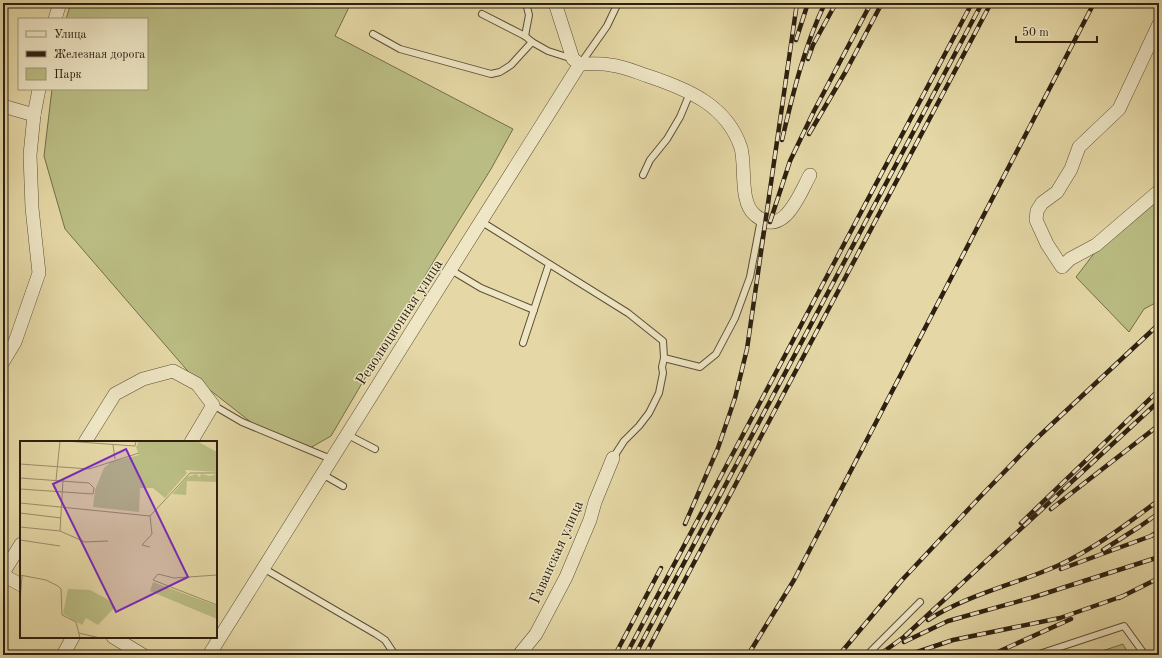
<svg xmlns="http://www.w3.org/2000/svg" width="1162" height="658" font-family="'Old Standard TT',serif">
	<style>
		.green { fill: #babd83; stroke: #746e4a }
		.lines { fill: none; stroke-linecap: round; stroke-linejoin: round }
		.service-casing { stroke: #5b4e36; stroke-width: 8 }
		.minor-casing { stroke: #5b4e36; stroke-width: 14 }
		.service { stroke: #eee6c5; stroke-width: 6 }
		.minor { stroke: #eee6c5; stroke-width: 13 }
		.rail-casing { stroke: #2d2010; stroke-width: 4.5 }
		.rail { stroke: #eee6c5; stroke-width: 3; stroke-dasharray: 9; stroke-linecap: butt }
		.labels { text-anchor: middle; stroke-width: 3; stroke-linejoin: round; paint-order: stroke }
		.street-label { font-size: 15px; fill: #2d2010; stroke: #eee6c5 }
		.inset-road { fill: none; stroke: #9b8e6a; stroke-width: 1 }
		.view { fill: #7b2cbf; fill-opacity: 0.15; stroke: #7b2cbf; stroke-width: 2 }
		.inset-edge { fill: none; stroke: #2d2010; stroke-width: 2 }
	</style>
	<rect width="100%" height="100%" fill="#e5d8a6"/>
	<filter id="stains"><feTurbulence type="fractalNoise" baseFrequency=".005" numOctaves="4"/><feColorMatrix values="0 0 0 0 .2 0 0 0 0 .09 0 0 0 0 .02 0 0 0 .5 -.17"/></filter>
	<radialGradient id="worn" r=".72"><stop offset=".6" stop-color="#630" stop-opacity="0"/><stop offset="1" stop-color="#630" stop-opacity=".3"/></radialGradient>
	<g class="green">
		<path d="M71,3H351L335,36L513,129L491,169L435,259L331,436L310,448L252,423L192,376L65,229L44,156L52,89H147V19H66Z"/>
		<path d="M1159,199V301L1144,309L1129,332L1076,277L1099,247Z"/>
		<path d="M1123,644L1129,655H1090Z"/>
	</g>
	<g class="lines">
		<g class="service-casing">
			<g id="service">
				<path d="M482,14L525,36L532,42L548,51L573,59"/>
				<path d="M373,34L400,49L491,74L500,72L511,65L532,42"/>
				<path d="M525,36L529,15L526,3"/>
				<path d="M581,63L607,26L618,3"/>
				<path d="M643,175L650,160L667,139L680,117L690,93"/>
				<path d="M482,222L628,313L663,341L664,358"/>
				<path d="M451,270L481,288L534,310"/>
				<path d="M523,343L549,264"/>
				<path d="M213,405L242,422L331,459"/>
				<path d="M346,434L375,449"/>
				<path d="M613,458L624,441L639,426L649,413L659,393L663,373L662,367L664,358L700,367L716,354L735,318L750,277L761,219"/>
				<path d="M322,474L343,486"/>
				<path d="M263,568L376,634L385,640L395,655"/>
				<path d="M867,655L920,602"/>
				<path d="M1036,655L1124,626L1145,655"/>
			</g>
		</g>
		<g class="minor-casing">
			<g id="minor">
				<path d="M555,3L573,59L580,64"/>
				<path d="M55,19L60,3"/>
				<path d="M1159,24L1119,109L1079,147L1071,169L1057,192L1042,203L1037,211L1036,220L1047,244L1062,267L1070,259L1096,245L1159,191"/>
				<path d="M580,64C590,64 601,63 610,65C623,66 636,72 648,76C687,89 727,105 741,148C746,166 739,202 755,215C784,239 799,195 810,175"/>
				<path d="M3,106L34,115"/>
				<path d="M3,362L15,342L39,273L32,208L30,155L34,115L39,89"/>
				<path d="M85,442L115,394L143,379L173,371L197,384L213,405L191,442"/>
				<path d="M3,573L21,544"/>
				<path d="M3,575L21,585"/>
				<path d="M113,637L143,655"/>
				<path d="M63,655L73,637"/>
				<path d="M209,655C332,457 456,261 580,64"/>
				<path d="M519,655L536,634L566,577L590,520L595,502L613,458"/>
			</g>
		</g>
		<use href="#service" class="service"/>
		<use href="#minor" class="minor"/>
		<g class="rail-casing">
			<g id="rail">
				<path d="M796,40L808,3"/>
				<path d="M808,59L813,45L836,3"/>
				<path d="M809,134L846,71L882,3"/>
				<path d="M782,140C793,93 804,47 825,3"/>
				<path d="M770,222L790,161L814,111L871,3"/>
				<path d="M1051,509L1159,425"/>
				<path d="M1021,523L1159,390"/>
				<path d="M685,524L718,448L735,398L747,349L797,3"/>
				<path d="M1103,550L1139,527L1159,513"/>
				<path d="M1061,569L1151,536L1159,531"/>
				<path d="M1119,598L1159,578"/>
				<path d="M928,620C966,595 1016,584 1057,566C1094,549 1127,524 1159,500"/>
				<path d="M905,636L1159,401"/>
				<path d="M904,642L948,621L1034,597L1159,557"/>
				<path d="M615,655L661,568"/>
				<path d="M626,655L972,3"/>
				<path d="M635,655L982,3"/>
				<path d="M645,655L991,3"/>
				<path d="M748,655L794,580L1094,3"/>
				<path d="M839,655L902,580L979,498L1037,438L1159,324"/>
				<path d="M879,655L908,634"/>
				<path d="M908,655L953,640L1060,618L1123,596"/>
				<path d="M991,655L1071,619"/>
			</g>
		</g>
		<use href="#rail" class="rail"/>
	</g>
	<g class="labels">
		<g class="street-label">
			<text transform="translate(399 322) rotate(-57)" y="5">Революционная улица</text>
			<text transform="translate(556 552) rotate(-66)" y="5">Гаванская улица</text>
		</g>
	</g>
	<g transform="translate(20 441)">
		<rect width="197" height="197" fill="#e5d8a6"/>
		<path d="M119,0H177L197,11V31L165,29L167,32L145,57L133,47H120L119,71L73,66L75,49L84,27L91,21L119,14L116,6ZM176,33L180,36L181,33L190,35L196,33V41L167,40L166,54L152,53L167,36ZM133,141L197,165V178L130,150ZM48,148L70,149L87,158L95,166L78,184L66,177L62,184L43,173Z" fill="#babd83"/>
		<path class="inset-road" d="M45,0L115,5L116,0M93,4L95,18M0,23L69,28L119,12M0,37L69,42L74,47L73,53L0,48M36,39L40,0M0,62L130,75M0,72L41,77M130,75L170,32H197M130,75L132,93L122,104L130,106M0,86L40,90L65,101L88,100M40,90L43,39M0,99L40,105M0,134L26,139L38,145L41,148L42,174L56,181L60,197M197,134L154,137L138,133L133,139L197,164M0,161L2,135M59,192L80,197"/>
		<path class="view" d="M106,8L168,136L96,171L33,43Z"/>
		<rect width="197" height="197" class="inset-edge"/>
	</g>
	<rect width="1162" height="658" fill="none" stroke="#e5d8a6" stroke-width="16"/>
	<rect x="4" y="4" width="1154" height="650" fill="none" stroke="#2d2010" stroke-width="2"/>
	<rect x="8" y="8" width="1146" height="642" fill="none" stroke="#2d2010"/>
	<rect x="18" y="18" width="130" height="72" fill="#eee6c5" stroke="#a1977d"/>
	<rect x="26" y="31" width="20" height="6" fill="#eee6c5" stroke="#a1977d"/>
	<text x="54" y="38" font-size="12" fill="#2d2010">Улица</text>
	<rect x="26" y="51" width="20" height="6" fill="#2d2010" stroke="#a1977d"/>
	<text x="54" y="58" font-size="12" fill="#2d2010">Железная дорога</text>
	<rect x="26" y="68" width="20" height="12" fill="#babd83" stroke="#a1977d"/>
	<text x="54" y="78" font-size="12" fill="#2d2010">Парк</text>
	<path d="M1016 36v6h81v-6" fill="none" stroke="#2d2010" stroke-width="2"/>
	<text x="1022" y="36" font-size="12" fill="#2d2010" stroke="#eee6c5" stroke-width="3" paint-order="stroke">50 m</text>
	<rect width="100%" height="100%" filter="url(#stains)"/>
	<rect width="100%" height="100%" fill="url(#worn)"/>
</svg>
